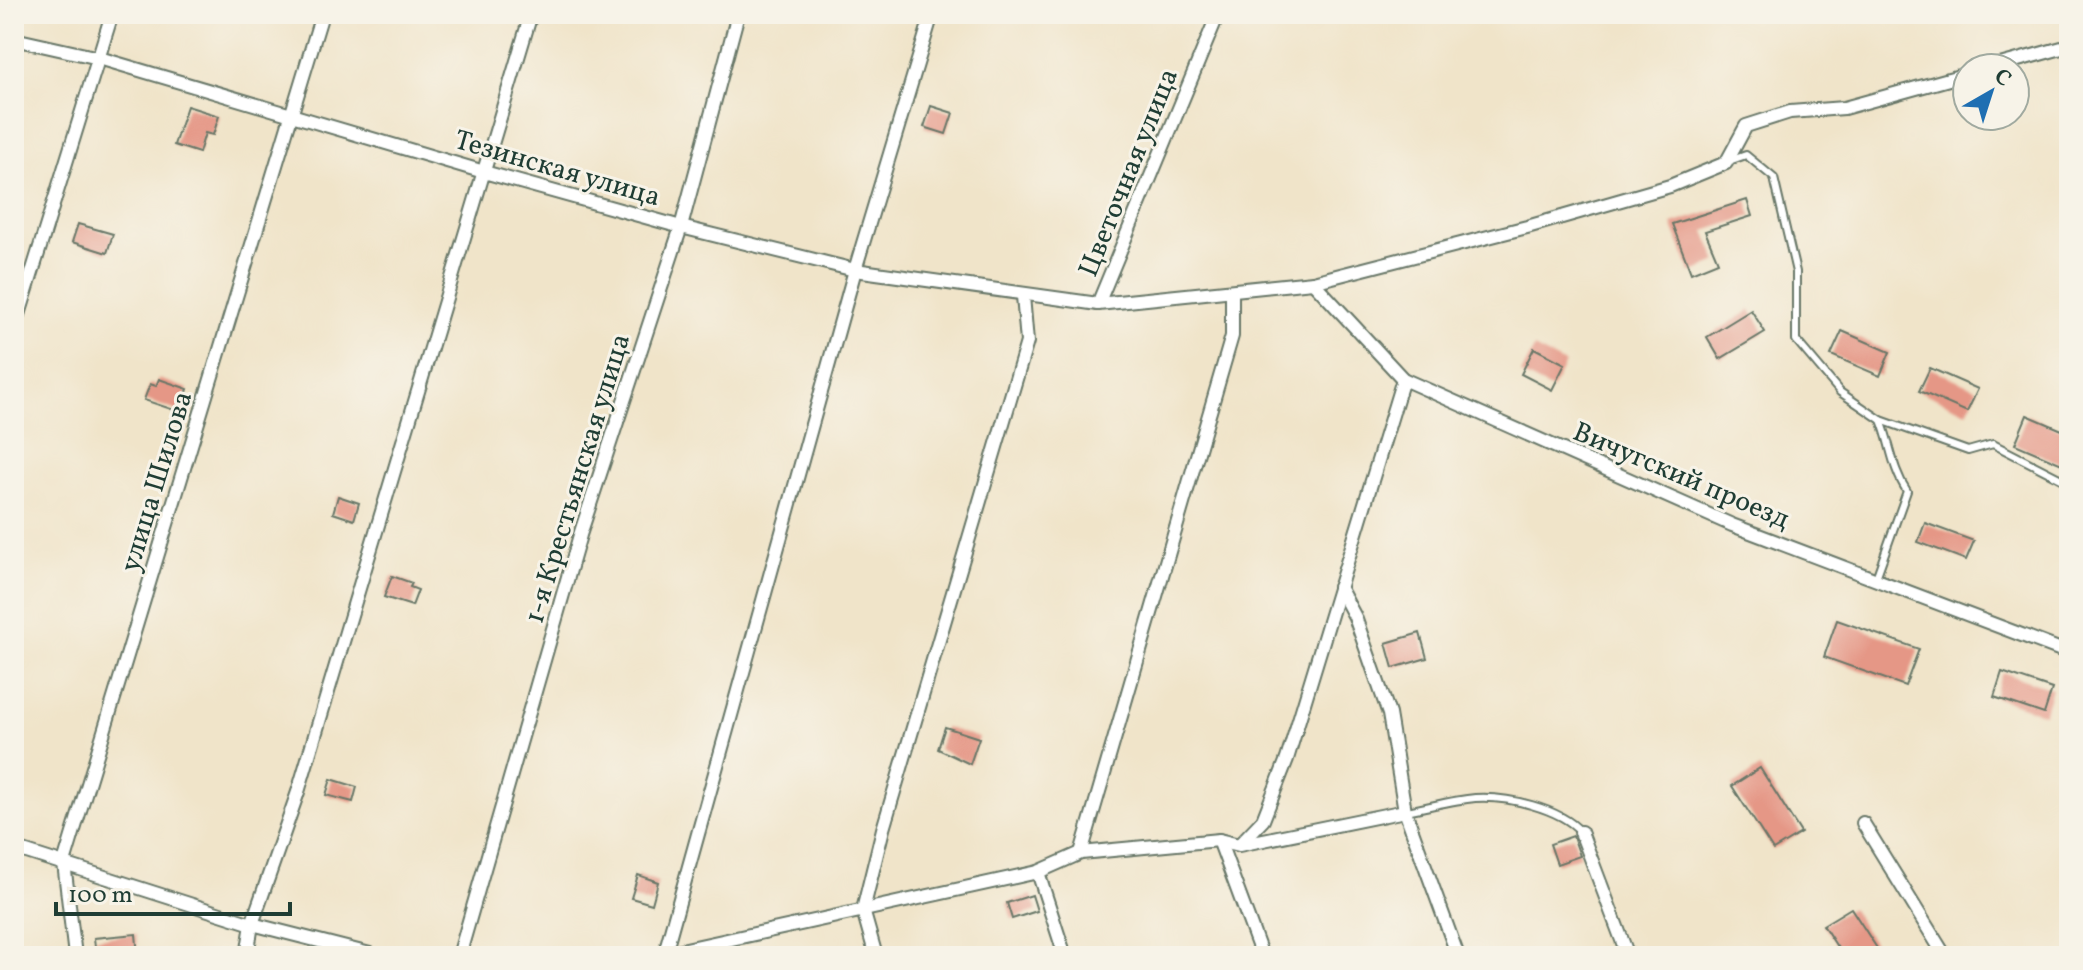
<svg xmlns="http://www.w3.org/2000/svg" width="2083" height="970" font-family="Vollkorn,serif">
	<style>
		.building { fill: #e59786 }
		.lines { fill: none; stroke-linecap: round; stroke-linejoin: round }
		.service-casing { stroke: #687768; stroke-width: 10 }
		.minor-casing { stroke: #687768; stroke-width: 16 }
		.service { stroke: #fff; stroke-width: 6 }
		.minor { stroke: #fff; stroke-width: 12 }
		.labels { text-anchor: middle; stroke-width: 6; stroke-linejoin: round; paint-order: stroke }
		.street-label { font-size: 28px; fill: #1f3d34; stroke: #f7f3e8 }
	</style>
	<rect width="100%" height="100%" fill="#f7f3e8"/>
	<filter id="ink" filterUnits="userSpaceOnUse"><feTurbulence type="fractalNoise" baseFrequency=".0125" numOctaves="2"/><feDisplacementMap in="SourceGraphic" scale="16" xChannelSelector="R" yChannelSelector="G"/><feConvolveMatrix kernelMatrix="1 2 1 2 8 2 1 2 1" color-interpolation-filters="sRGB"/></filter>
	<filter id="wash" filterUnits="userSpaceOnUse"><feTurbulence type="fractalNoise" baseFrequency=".006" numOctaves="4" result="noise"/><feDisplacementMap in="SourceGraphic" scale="32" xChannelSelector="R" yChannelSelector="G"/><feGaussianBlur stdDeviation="1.8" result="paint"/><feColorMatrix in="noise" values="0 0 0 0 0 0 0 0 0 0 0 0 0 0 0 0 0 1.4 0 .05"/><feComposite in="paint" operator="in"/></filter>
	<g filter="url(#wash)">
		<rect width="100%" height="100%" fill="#f0e4c9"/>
		<g id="blocks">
			<g class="building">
				<path d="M187,106L219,116L213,135L205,133L199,153L174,145Z"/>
				<path d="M931,106L953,113L946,134L924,127Z"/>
				<path d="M1747,200L1752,216L1705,231L1718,262L1691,273L1672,224Z"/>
				<path d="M78,224L113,234L107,253L72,242Z"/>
				<path d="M1751,310L1765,332L1720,359L1707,337Z"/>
				<path d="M1842,331L1890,352L1880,376L1831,355Z"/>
				<path d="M1534,348L1565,364L1552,390L1521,374Z"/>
				<path d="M1930,368L1978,389L1967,412L1919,391Z"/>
				<path d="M159,379L188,389L180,412L144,400L150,384L156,386Z"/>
				<path d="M2027,415L2069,433V467L2015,444Z"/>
				<path d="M338,496L359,503L354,520L333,513Z"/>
				<path d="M1925,523L1974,541L1966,560L1918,542Z"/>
				<path d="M392,576L412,583L410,587L418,590L412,606L384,597Z"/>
				<path d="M1837,620L1919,649L1905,686L1824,657Z"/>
				<path d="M1420,633L1427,658L1393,668L1386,643Z"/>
				<path d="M2002,672L2052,689L2044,714L1994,697Z"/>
				<path d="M945,727L979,738L970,764L938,749Z"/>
				<path d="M1760,768L1801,833L1773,850L1732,786Z"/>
				<path d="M331,779L357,787L353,802L326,795Z"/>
				<path d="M1573,836L1580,856L1557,864L1550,844Z"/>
				<path d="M638,875L658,882L652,904L631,898Z"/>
				<path d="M1032,895L1037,911L1012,919L1007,903Z"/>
				<path d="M1851,908L1882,956H1843L1823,925Z"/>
				<path d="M136,934L138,956H96L94,938Z"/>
			</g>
		</g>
	</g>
	<g filter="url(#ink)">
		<use href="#blocks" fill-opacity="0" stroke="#687768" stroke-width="2"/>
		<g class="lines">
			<g class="service-casing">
				<g id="service">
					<path d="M1729,161L1746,155L1774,178L1796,272V340L1840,392L1881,420L1968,451L1993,444L2069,483"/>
					<path d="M1876,578L1907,491C1892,469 1891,445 1881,420"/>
					<path d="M1406,811C1429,807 1452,800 1475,798C1507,796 1560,808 1581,832"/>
				</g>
			</g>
			<g class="minor-casing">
				<g id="minor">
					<path d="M14,39L99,58L484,172L681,227L855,270L1098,304L1313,282L1527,227L1670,186L1726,163L1746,126L1790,112L1844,108L1967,74"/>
					<path d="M1989,68L2069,46"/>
					<path d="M1313,282L1403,379L1732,525L2069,653"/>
					<path d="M1098,304L1218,14"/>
					<path d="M14,331L112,14"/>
					<path d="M1339,587L1355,617L1389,714L1405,811L1458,956"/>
					<path d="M1863,823L1945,956"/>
					<path d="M1581,832L1628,956"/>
					<path d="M1219,840L1262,956"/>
					<path d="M1240,844L1263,820L1287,759L1403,379"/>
					<path d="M14,848L252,924L378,956"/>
					<path d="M1081,853L1232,336V293"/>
					<path d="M1038,872L1065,956"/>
					<path d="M75,956L64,863L322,14"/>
					<path d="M247,956L252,924L298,792L531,14"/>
					<path d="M459,956L580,535L681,227L738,14"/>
					<path d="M654,956L1038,872L1081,853L1219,840L1239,845L1405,811"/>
					<path d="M664,956L855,270L932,14"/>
					<path d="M876,956L863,910L883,829L1027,342L1023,296"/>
				</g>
			</g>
			<use href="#service" class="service"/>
			<use href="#minor" class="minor"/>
		</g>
	</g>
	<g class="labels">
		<g class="street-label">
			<text transform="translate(558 167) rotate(16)" y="10">Тезинская улица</text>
			<text transform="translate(1127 172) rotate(-68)" y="10">Цветочная улица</text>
			<text transform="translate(1682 474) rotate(23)" y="10">Вичугский проезд</text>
			<text transform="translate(576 478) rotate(-73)" y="10">1-я Крестьянская улица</text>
			<text transform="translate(155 481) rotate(-73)" y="10">улица Шилова</text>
		</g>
	</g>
	<rect width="2083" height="970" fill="none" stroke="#f7f3e8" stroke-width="48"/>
	<g transform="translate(1991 92) rotate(39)"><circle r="38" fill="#f7f3e8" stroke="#a1aaa0" stroke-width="2"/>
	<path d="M0-6L14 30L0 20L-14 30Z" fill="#1f6fb2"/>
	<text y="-12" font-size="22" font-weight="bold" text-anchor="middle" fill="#1f3d34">С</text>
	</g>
	<path d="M56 902v12h234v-12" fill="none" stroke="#1f3d34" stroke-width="4"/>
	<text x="68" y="902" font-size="24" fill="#1f3d34" stroke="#f7f3e8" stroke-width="6" paint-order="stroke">100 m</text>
</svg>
